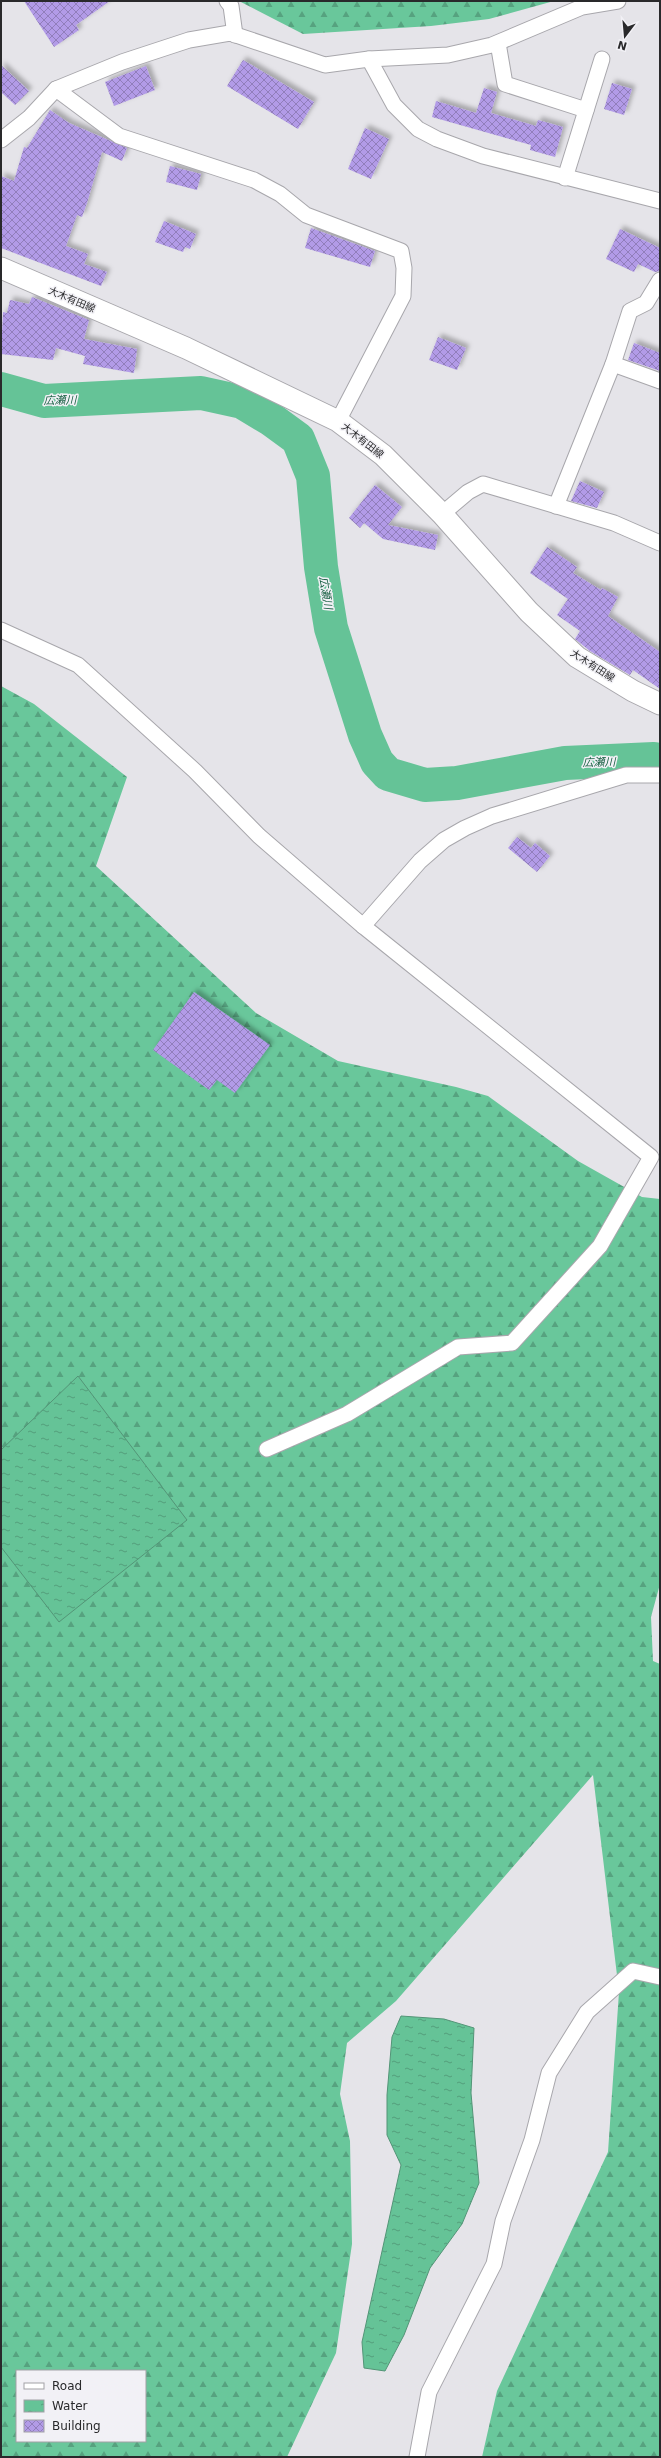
<svg xmlns="http://www.w3.org/2000/svg" width="661" height="2458" font-family="'DejaVu Sans','Noto Sans JP',sans-serif">
	<style>
		.forest { fill: url(#forest-firs); fill-rule: evenodd }
		.water { fill: url(#water-ripples); stroke: #539577 }
		.lines { fill: none; stroke-linecap: round; stroke-linejoin: round }
		.river { stroke: #65c397; stroke-width: 34 }
		.building { fill: url(#building-cross-hatch); filter: url(#shadow) }
		.street-casing { stroke: #a8a7ac; stroke-width: 17 }
		.secondary-casing { stroke: #a8a7ac; stroke-width: 23 }
		.street { stroke: #fff; stroke-width: 15 }
		.secondary { stroke: #fff; stroke-width: 21 }
		.labels { text-anchor: middle; stroke-width: 3; stroke-linejoin: round; paint-order: stroke }
		.street-label { font-size: 10px; fill: #29292b; stroke: #f2f1f6 }
		.water-label { font-size: 11px; font-style: italic; fill: #196043; stroke: #f2f1f6 }
	</style>
	<defs>
		<pattern id="forest-firs" width="22" height="20" patternUnits="userSpaceOnUse"><rect width="22" height="20" fill="#69c79b"/><path d="M5 1l3.5 6h-7zM16 11l3.5 6h-7z" fill="#56a27f"/></pattern>
		<pattern id="water-ripples" width="26" height="14" patternUnits="userSpaceOnUse"><rect width="26" height="14" fill="#65c397"/><path d="M2 4q2-2 4 0t4 0M15 11q2-2 4 0t4 0" fill="none" stroke="#539e7b"/></pattern>
		<pattern id="building-cross-hatch" width="8" height="8" patternUnits="userSpaceOnUse"><rect width="8" height="8" fill="#b29be7"/><path d="M0 0l8 8M0 8l8-8" fill="none" stroke="#917ebb"/></pattern>
		<filter id="shadow"><feDropShadow dx="3.5" dy="-3.5" stdDeviation="2" flood-color="#0004"/></filter>
	</defs>
	<rect width="100%" height="100%" fill="#e5e4e9"/>
	<g class="forest">
		<path d="M239,1H554L489,19L431,26L303,34Z"/>
		<path d="M1,686L34,704L127,777L96,866L256,1013L338,1061L456,1087L488,1096L578,1161L642,1197L660,1199V1584L651,1617L653,1661L660,1664V2457H482L497,2391L608,2152L619,1992L593,1775L396,2001L347,2043L340,2094L350,2141L352,2244L336,2353L287,2457H1ZM17,2371H145V2441H17Z"/>
	</g>
	<g class="water">
		<path d="M78,1376L187,1520L59,1622L1,1547V1450Z"/>
		<path d="M401,2016L444,2019L474,2028L471,2093L479,2183L462,2224L430,2268L404,2335L385,2371L364,2368L362,2342L401,2165L387,2135V2095L392,2037Z"/>
	</g>
	<g class="lines">
		<path class="river" d="M1,389L44,401L201,393L242,402L272,420L298,439L313,476L321,567L331,628L365,735L377,762L388,774L425,785L457,783L565,763L654,759L660,761"/>
	</g>
	<g class="building">
		<path d="M24,1H110L76,25L79,30L54,47Z"/>
		<path d="M243,60L314,102L298,129L227,86Z"/>
		<path d="M1,65L29,91L15,105L1,92Z"/>
		<path d="M146,66L155,90L114,106L105,82Z"/>
		<path d="M612,83L632,89L624,115L604,109Z"/>
		<path d="M484,88L497,92L491,113L536,126L538,120L563,127L555,157L530,150L531,145L432,117L436,101L476,113Z"/>
		<path d="M50,110L69,123L127,148L122,161L102,152L87,203L82,217L77,215L66,246L88,254L84,264L107,272L101,286L1,248V176L14,181L24,147L27,148Z"/>
		<path d="M365,128L389,139L371,179L348,169Z"/>
		<path d="M170,166L201,174L197,190L166,182Z"/>
		<path d="M164,221L196,234L190,249L185,247L183,252L155,242Z"/>
		<path d="M311,228L375,251L370,267L305,248Z"/>
		<path d="M620,229L660,248V271L655,272L638,264L634,272L606,259Z"/>
		<path d="M32,297L89,320L84,339L137,349L134,373L83,364L85,356L56,348L53,360L1,354L3,312L7,313L10,300L29,304Z"/>
		<path d="M438,337L466,348L457,370L429,360Z"/>
		<path d="M634,343L660,353V371L628,360Z"/>
		<path d="M580,481L604,492L597,508L571,501Z"/>
		<path d="M375,485L402,507L388,525L438,535L435,550L383,539L364,523L360,528L349,518Z"/>
		<path d="M547,547L577,567L573,573L601,590L602,588L618,597L608,616L660,652V689L633,670L630,675L590,651L575,639L580,631L557,615L568,599L530,573Z"/>
		<path d="M517,837L531,848L535,843L550,856L537,872L508,848Z"/>
		<path d="M194,992L270,1045L235,1093L217,1080L209,1090L153,1050Z"/>
	</g>
	<g class="lines">
		<g class="street-casing">
			<g id="street">
				<path d="M227,1L231,6L235,35"/>
				<path d="M498,43L505,84L586,110"/>
				<path d="M369,59L394,105L418,129L437,139L483,156L660,201"/>
				<path d="M56,89L119,136L254,180L280,194L306,215L401,251L404,268L403,296L338,421"/>
				<path d="M1,140L29,118L56,89L122,62L189,40L230,33L325,65L369,59L448,55L492,45L582,7L618,1"/>
				<path d="M565,178L602,59"/>
				<path d="M613,364L660,381"/>
				<path d="M556,506L613,364L630,311L646,303L660,280"/>
				<path d="M442,514L468,492L483,484L614,523L660,543"/>
				<path d="M1,630L78,665L195,771L259,836L363,926L651,1157L600,1246L512,1343L458,1347L347,1414L267,1449"/>
				<path d="M363,926L420,861L444,840L465,828L492,816L626,775H660"/>
				<path d="M417,2457L429,2392L494,2264L503,2221L532,2140L549,2073L587,2012L633,1971L660,1977"/>
			</g>
		</g>
		<g class="secondary-casing">
			<path id="secondary" d="M1,268L186,348L338,421L383,455L442,514L529,612L577,657L633,691L660,704"/>
		</g>
		<use href="#street" class="street"/>
		<use href="#secondary" class="secondary"/>
	</g>
	<g class="labels">
		<g class="street-label">
			<text transform="translate(72 299) rotate(23)" y="4">大木有田線</text>
			<text transform="translate(363 440) rotate(38)" y="4">大木有田線</text>
			<text transform="translate(593 665) rotate(33)" y="4">大木有田線</text>
		</g>
		<g class="water-label">
			<text transform="translate(60 400) rotate(-1)" y="4">広瀬川</text>
			<text transform="translate(326 593) rotate(81)" y="4">広瀬川</text>
			<text transform="translate(599 762) rotate(-1)" y="4">広瀬川</text>
		</g>
	</g>
	<rect width="661" height="2458" fill="none" stroke="#29292b" stroke-width="4"/>
	<rect x="16" y="2370" width="130" height="72" fill="#f2f1f6" stroke="#a2a1a5"/>
	<rect x="24" y="2383" width="20" height="6" fill="#ffffff" stroke="#a2a1a5"/>
	<text x="52" y="2390" font-size="12" fill="#29292b">Road</text>
	<rect x="24" y="2400" width="20" height="12" fill="url(#water-ripples)" stroke="#a2a1a5"/>
	<text x="52" y="2410" font-size="12" fill="#29292b">Water</text>
	<rect x="24" y="2420" width="20" height="12" fill="url(#building-cross-hatch)" stroke="#a2a1a5"/>
	<text x="52" y="2430" font-size="12" fill="#29292b">Building</text>
	<g transform="translate(625 36) rotate(196)" stroke="#f2f1f6" stroke-width="3" paint-order="stroke">
	<path d="M0-3L7 15L0 10L-7 15Z" fill="#29292b"/>
	<text y="-6" font-size="11" font-weight="bold" text-anchor="middle" fill="#29292b">N</text>
	</g>
</svg>
